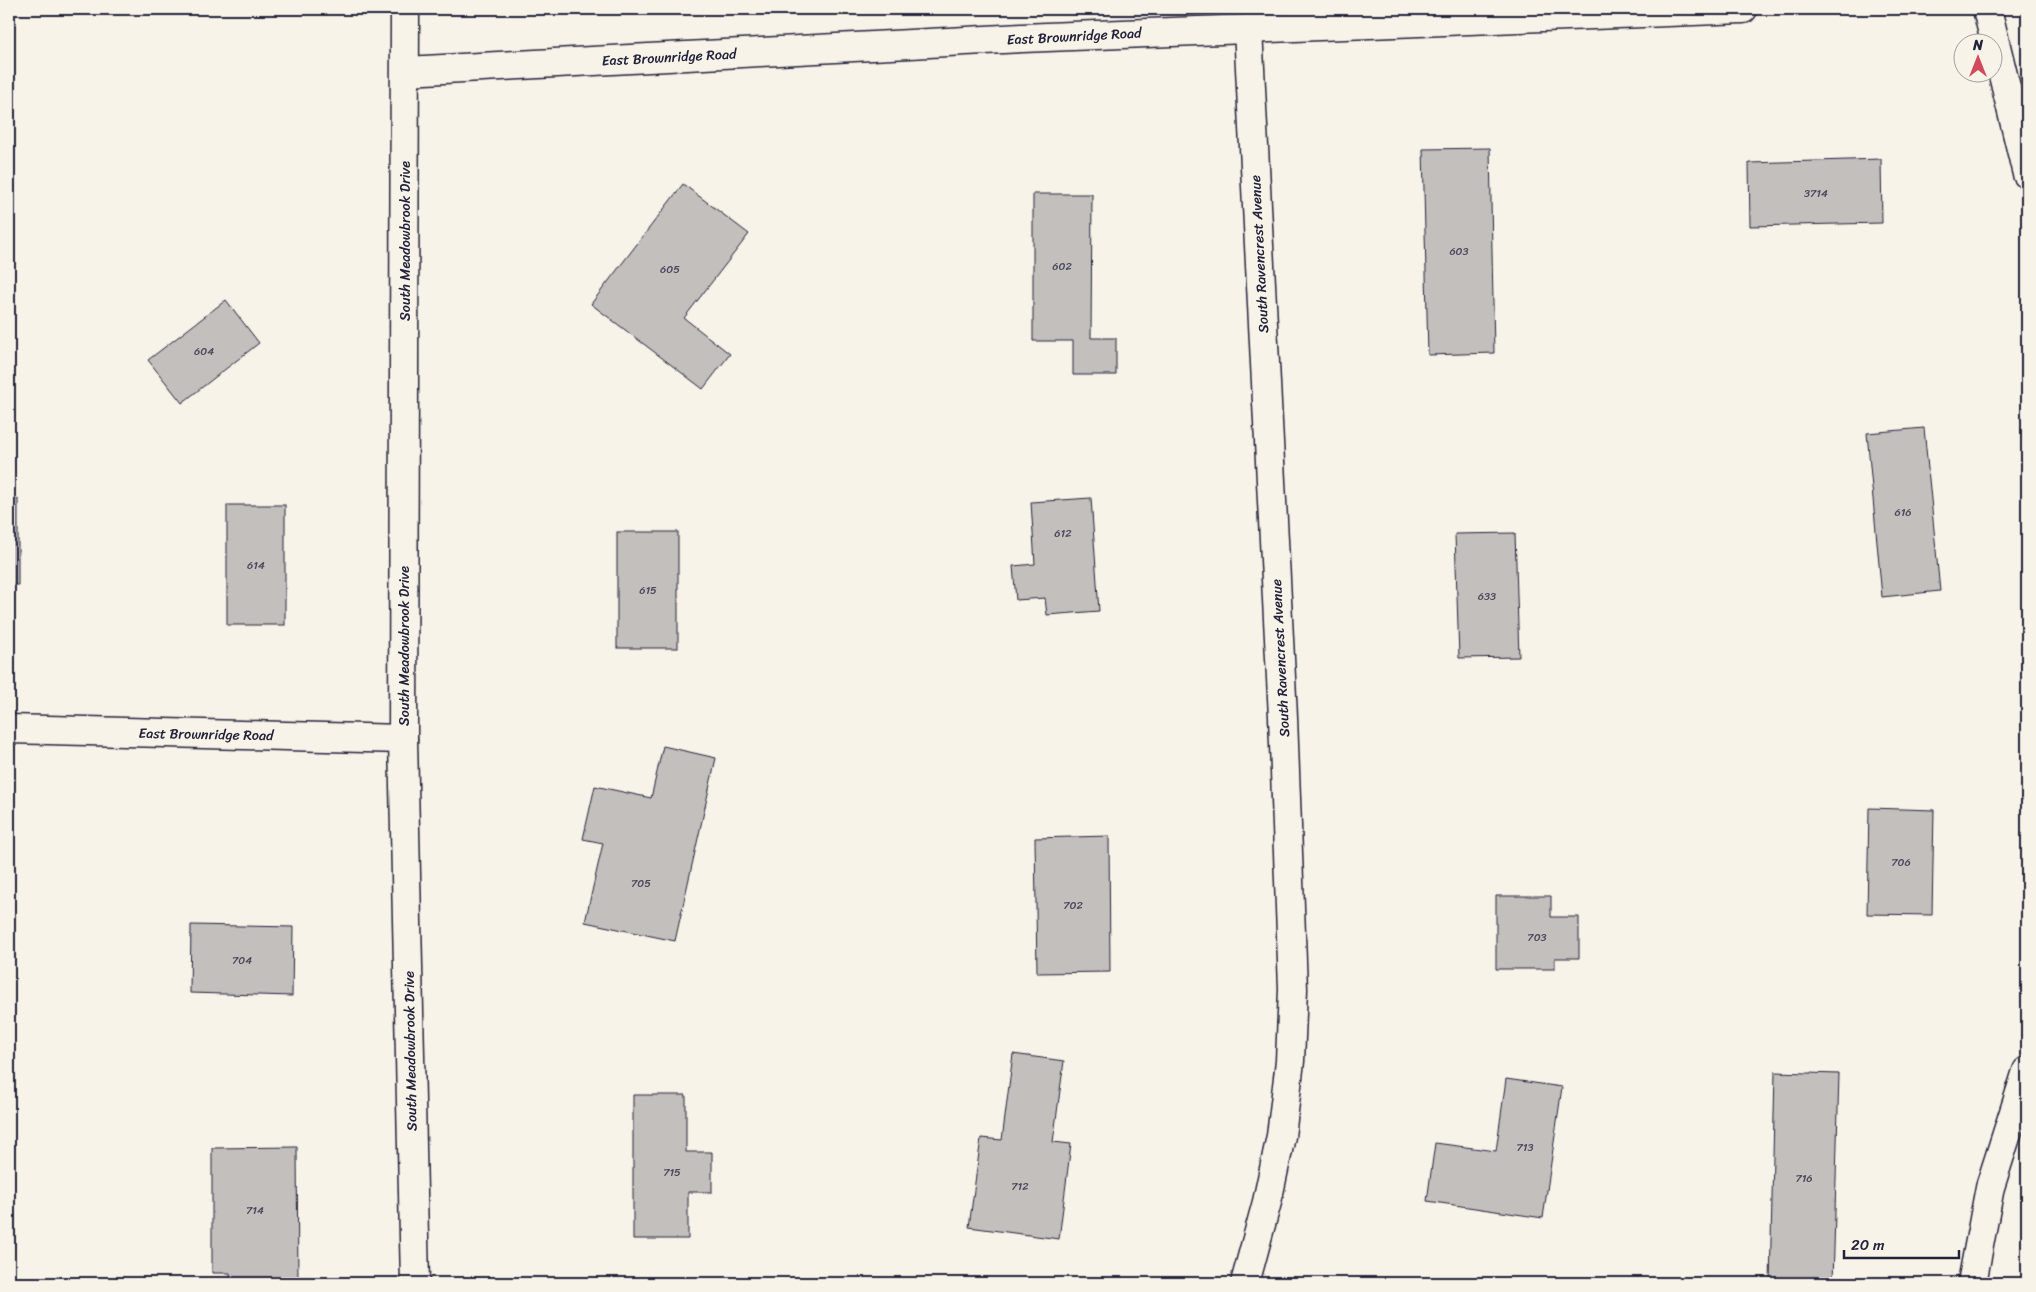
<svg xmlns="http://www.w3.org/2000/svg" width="2036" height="1292" font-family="Sriracha,sans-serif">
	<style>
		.building { fill: #c2bfbd; stroke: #22223b }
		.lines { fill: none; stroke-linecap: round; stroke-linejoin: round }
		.minor-casing { stroke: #22223b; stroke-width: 31 }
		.minor { stroke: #f7f3e8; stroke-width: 28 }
		.labels { text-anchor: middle; stroke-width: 4.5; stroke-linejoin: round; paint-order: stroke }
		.number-label { font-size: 11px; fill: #4a495c }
		.street-label { font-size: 14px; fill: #22223b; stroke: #f7f3e8 }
	</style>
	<rect width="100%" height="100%" fill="#f7f3e8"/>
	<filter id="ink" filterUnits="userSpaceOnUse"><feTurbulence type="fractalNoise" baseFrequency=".02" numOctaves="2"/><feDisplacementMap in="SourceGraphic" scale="10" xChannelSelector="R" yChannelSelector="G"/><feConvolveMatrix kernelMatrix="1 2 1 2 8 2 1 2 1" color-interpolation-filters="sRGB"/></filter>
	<g filter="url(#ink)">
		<g class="building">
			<path d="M1490,148L1494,353L1428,355L1423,149Z"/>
			<path d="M1881,159L1882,223L1750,226L1749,163Z"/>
			<path d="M683,184L749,234L684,318L730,354L703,389L591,304Z"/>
			<path d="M1033,194H1092L1091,338H1116V375H1073V341H1033Z"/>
			<path d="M226,300L259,343L182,403L148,360Z"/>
			<path d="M1924,428L1940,591L1882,597L1867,433Z"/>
			<path d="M1091,498L1099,611L1047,615L1045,598L1016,600L1013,566L1035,564L1031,502Z"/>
			<rect x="9" y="499" width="9" height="86"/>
			<rect x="227" y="505" width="58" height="120"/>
			<rect x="617" y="532" width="61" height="116"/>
			<path d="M1515,533L1519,657L1459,658L1455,534Z"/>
			<path d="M663,746L716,758L675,941L585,922L603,843L583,839L595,786L651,798Z"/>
			<path d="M1869,808L1934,810L1932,915L1867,914Z"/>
			<path d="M1109,836L1110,972L1037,973L1035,838Z"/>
			<path d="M1496,896H1551V917H1579V958H1555V969H1496Z"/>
			<path d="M191,925L293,927L292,996L190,993Z"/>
			<path d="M1013,1054L1064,1061L1053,1142L1071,1144L1059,1239L969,1227L981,1138L1002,1140Z"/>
			<path d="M1775,1072L1839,1074L1833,1283H1770Z"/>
			<path d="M1506,1079L1562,1087L1543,1218L1427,1201L1435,1143L1496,1151Z"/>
			<path d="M633,1095H686V1152H712V1192H688V1239H633Z"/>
			<path d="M297,1147L298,1283H230V1273H212V1148Z"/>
		</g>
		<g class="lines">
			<g class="minor-casing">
				<g id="minor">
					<path d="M405,9L403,739L415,1283"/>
					<path d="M1987,9L2027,174"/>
					<path d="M406,71L1022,38L1743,9"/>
					<path d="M9,729L403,739"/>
					<path d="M1245,1283L1267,1202L1281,1136L1290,1061L1293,989L1283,717L1248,29"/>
					<path d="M1972,1283L1990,1187L2027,1071"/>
				</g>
			</g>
			<use href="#minor" class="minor"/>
		</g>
	</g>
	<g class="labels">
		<g class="number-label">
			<text x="1816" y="197">3714</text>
			<text x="1459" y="255">603</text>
			<text x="1062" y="270">602</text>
			<text x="670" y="273">605</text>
			<text x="204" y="355">604</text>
			<text x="1903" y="516">616</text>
			<text x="1063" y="537">612</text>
			<text x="256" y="569">614</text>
			<text x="648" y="594">615</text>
			<text x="1487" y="600">633</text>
			<text x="1901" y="866">706</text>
			<text x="641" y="887">705</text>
			<text x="1073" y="909">702</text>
			<text x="1537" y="941">703</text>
			<text x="242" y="964">704</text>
			<text x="1525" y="1151">713</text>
			<text x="672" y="1176">715</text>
			<text x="1804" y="1182">716</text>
			<text x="1020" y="1190">712</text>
			<text x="255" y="1214">714</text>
		</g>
		<g class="street-label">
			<text transform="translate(1074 36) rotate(-3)" y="5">East Brownridge Road</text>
			<text transform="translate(669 57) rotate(-3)" y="5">East Brownridge Road</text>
			<text transform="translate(405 241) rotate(-90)" y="5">South Meadowbrook Drive</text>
			<text transform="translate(1259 254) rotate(-93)" y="5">South Ravencrest Avenue</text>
			<text transform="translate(404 646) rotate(-90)" y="5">South Meadowbrook Drive</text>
			<text transform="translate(1280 658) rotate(-93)" y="5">South Ravencrest Avenue</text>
			<text transform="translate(206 734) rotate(1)" y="5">East Brownridge Road</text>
			<text transform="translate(410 1051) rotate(-91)" y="5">South Meadowbrook Drive</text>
		</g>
	</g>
	<rect width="2036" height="1292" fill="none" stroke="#f7f3e8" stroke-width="30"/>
	<rect x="15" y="15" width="2006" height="1262" fill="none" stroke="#22223b" stroke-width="2" filter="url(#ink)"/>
	<g transform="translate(1978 58)"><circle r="24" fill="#f7f3e8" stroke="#a29fa3"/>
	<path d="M0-4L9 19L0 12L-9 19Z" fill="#d1495b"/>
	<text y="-8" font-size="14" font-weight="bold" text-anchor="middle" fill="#22223b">N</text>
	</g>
	<path d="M1844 1250v8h115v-8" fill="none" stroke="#22223b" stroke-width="2.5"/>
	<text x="1851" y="1250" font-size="15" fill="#22223b" stroke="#f7f3e8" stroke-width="4" paint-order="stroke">20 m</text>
</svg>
